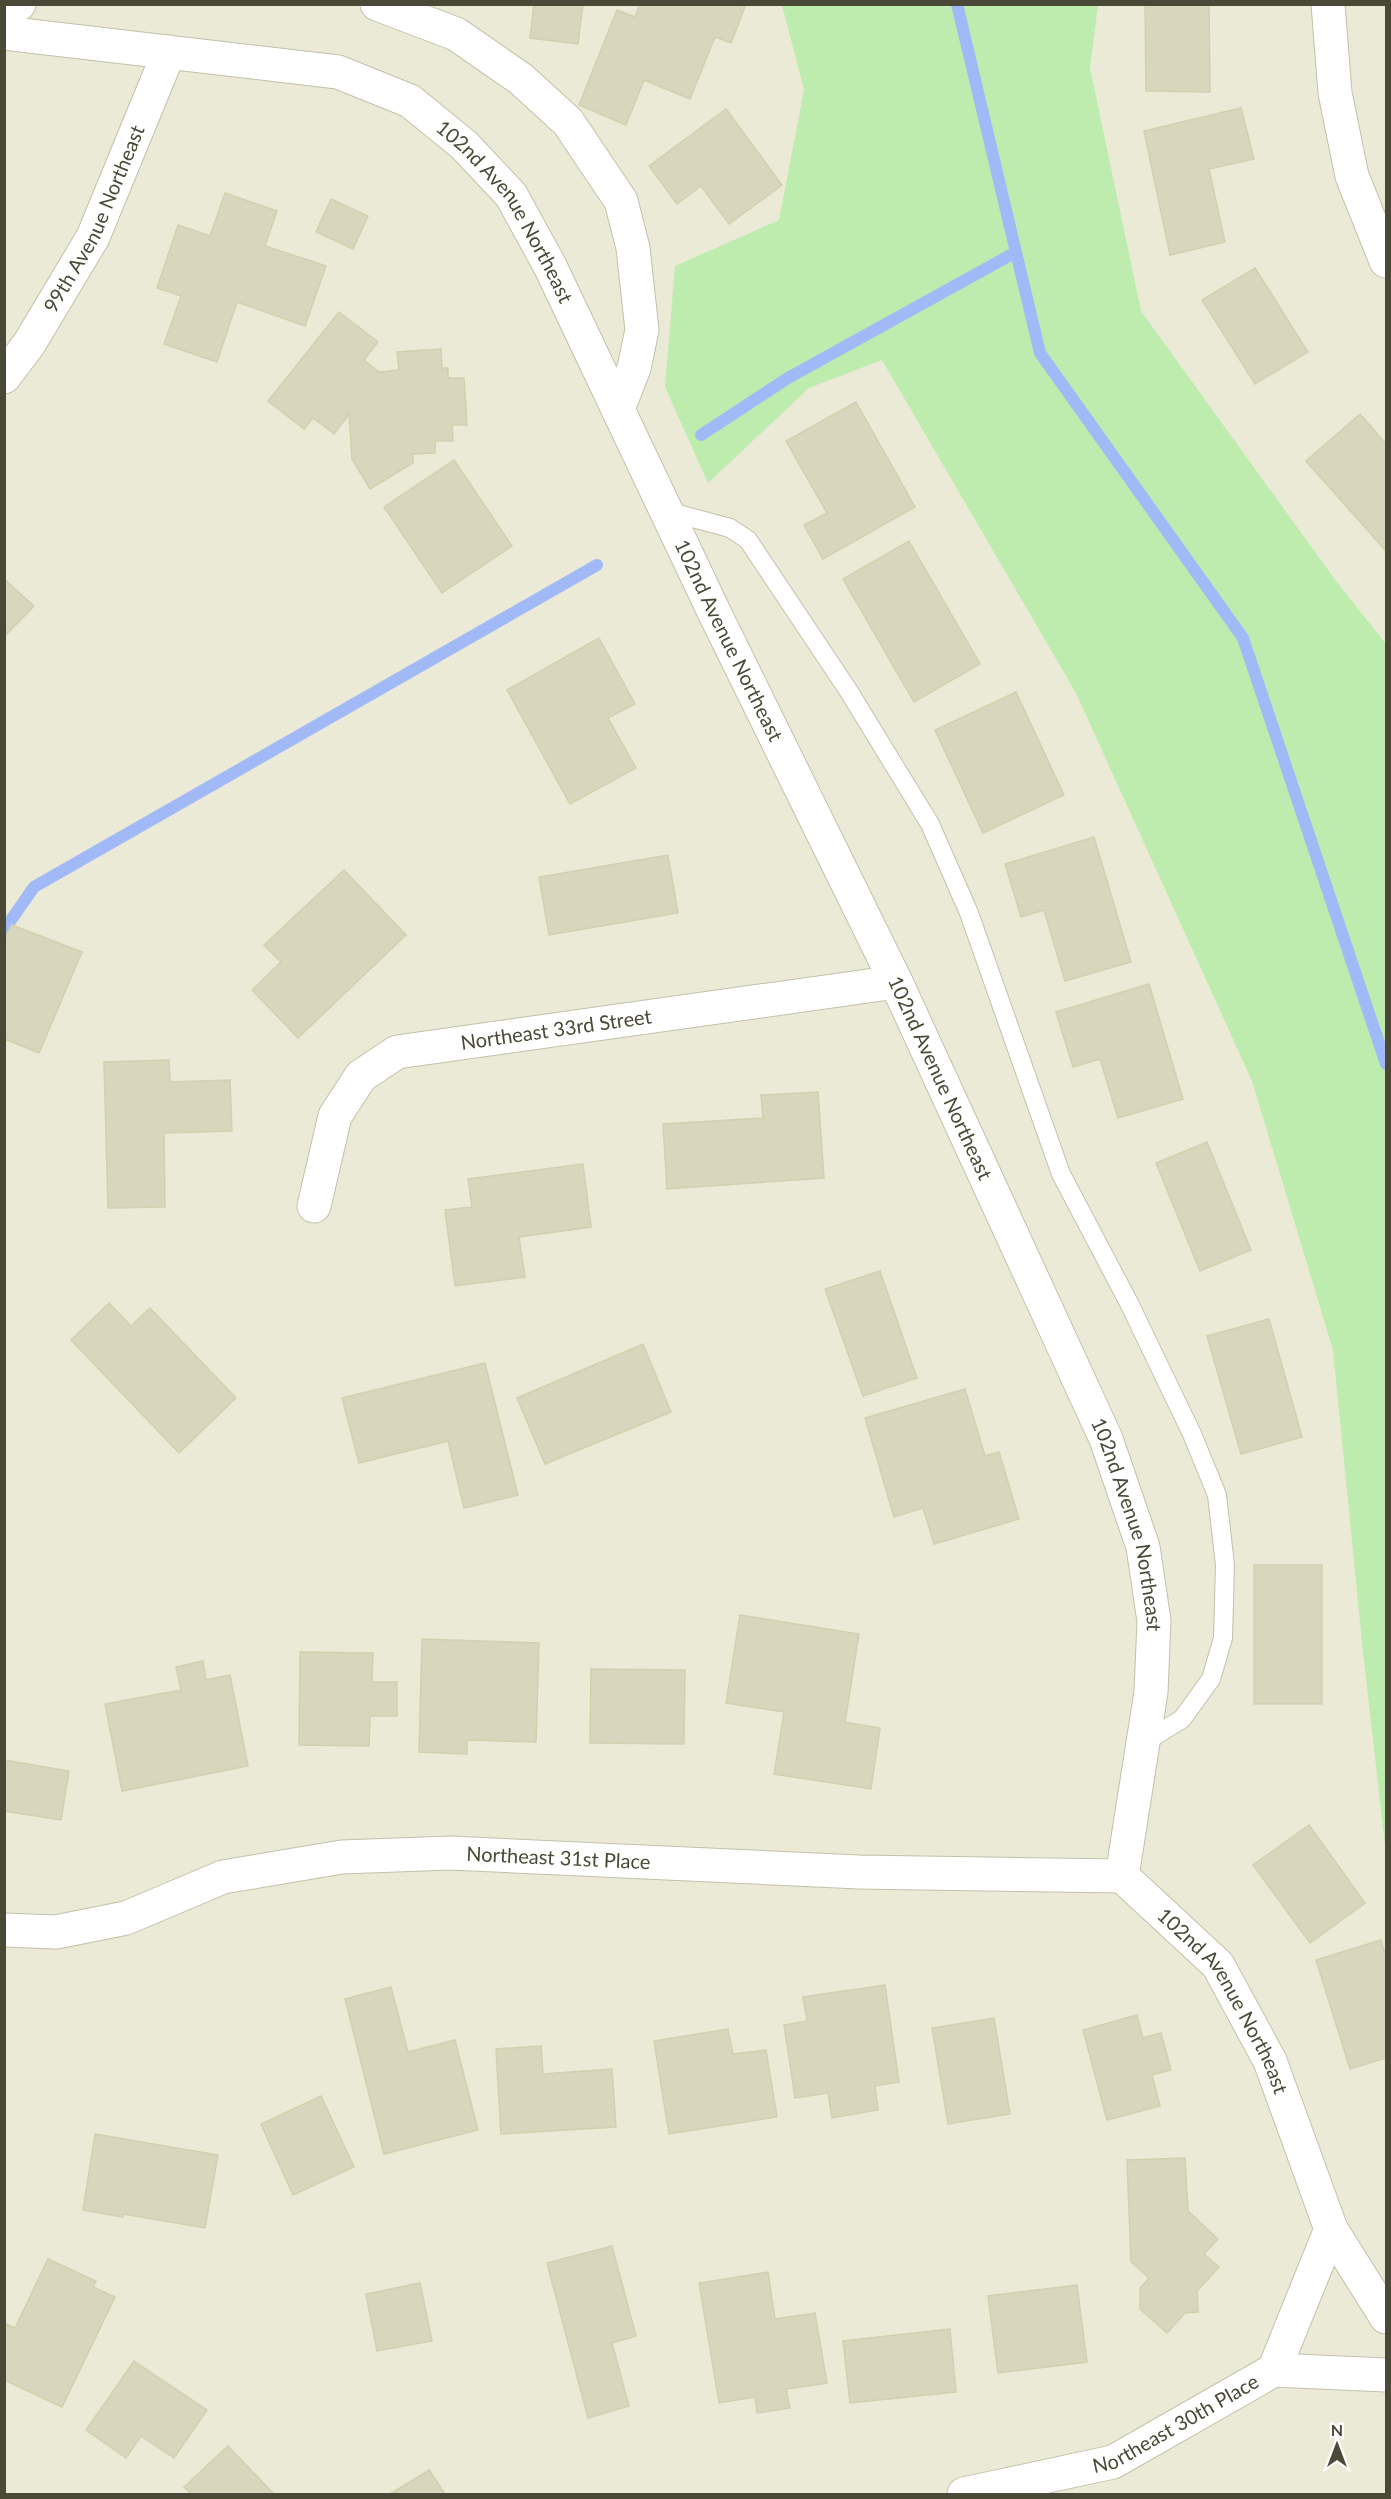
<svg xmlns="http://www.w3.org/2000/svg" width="1391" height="2499" font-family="Lato,sans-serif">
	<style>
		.residential { fill: #eaead6 }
		.green { fill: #beecaf }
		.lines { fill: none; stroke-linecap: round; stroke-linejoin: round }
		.stream { stroke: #a1b9f6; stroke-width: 12 }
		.building { fill: #d8d6bd; stroke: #d3d0b0; stroke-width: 1.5 }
		.service-casing { stroke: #c2c1aa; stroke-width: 20 }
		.minor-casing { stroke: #c2c1aa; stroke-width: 35 }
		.service { stroke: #fff; stroke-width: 18 }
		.minor { stroke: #fff; stroke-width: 33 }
		.labels { text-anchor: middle; stroke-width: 4.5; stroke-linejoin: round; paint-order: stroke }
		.street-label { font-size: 20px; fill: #4a4836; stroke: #fff }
	</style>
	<rect width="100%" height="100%" fill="#f5f5e9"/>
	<rect class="residential" x="5" y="5" width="1381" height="2489"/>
	<path class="green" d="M782,5H1098L1090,68L1141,311L1336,581L1386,644V1854L1363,1652L1333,1350L1252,1081L1076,693L882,360L809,388L708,483L665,387L675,266L779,220L804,90Z"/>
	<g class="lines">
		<g class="stream">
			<path d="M957,4L1040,353L1243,638L1386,1064"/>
			<path d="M701,435L788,378L1016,252"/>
			<path d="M4,930L34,887L597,565"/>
		</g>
	</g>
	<g class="building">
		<path d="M534,4H583L578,44L530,38Z"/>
		<path d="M640,4H746L731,43L715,37L690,99L644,80L626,125L579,105L617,10L635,17Z"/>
		<path d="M1145,4H1209L1210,92L1146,91Z"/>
		<path d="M1241,108L1254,159L1209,169L1225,242L1170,255L1144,131Z"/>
		<path d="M726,109L782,185L729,224L701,186L677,204L649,166Z"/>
		<path d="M225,193L277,211L265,246L326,266L305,326L237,302L217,362L164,344L181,296L157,288L178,225L210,236Z"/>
		<path d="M331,199L368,216L353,249L316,232Z"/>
		<path d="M1255,268L1308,352L1255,384L1202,300Z"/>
		<path d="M339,312L378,342L364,360L379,372L399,370L397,352L441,349L442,368H448V378H464L467,425H452L453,441H435V453L413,454V463L370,489L352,459L349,414L334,434L313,418L304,429L268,401Z"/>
		<path d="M856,402L915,507L823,559L804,525L827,513L786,441Z"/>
		<path d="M1360,414L1386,444V551L1306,461Z"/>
		<path d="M454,460L512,546L442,593L384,507Z"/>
		<path d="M909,541L980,664L914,702L843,579Z"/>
		<path d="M4,579L34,606L4,637Z"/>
		<path d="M599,638L635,704L608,718L636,768L570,804L507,690Z"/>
		<path d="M1016,692L1064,795L983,833L935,730Z"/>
		<path d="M1094,837L1131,962L1065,981L1044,910L1021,917L1005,864Z"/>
		<path d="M668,855L678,913L549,935L539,877Z"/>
		<path d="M344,870L406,935L298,1038L252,990L281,962L264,945Z"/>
		<path d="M12,925L82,952L39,1053L4,1039V939Z"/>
		<path d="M1149,984L1183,1099L1118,1118L1100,1059L1073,1067L1056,1012Z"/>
		<path d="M169,1060L170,1082L230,1080L232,1131L164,1133L165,1207L108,1208L104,1062Z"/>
		<path d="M818,1092L824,1178L667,1189L663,1124L763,1118L761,1095Z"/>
		<path d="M1207,1142L1251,1250L1200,1271L1156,1163Z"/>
		<path d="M583,1164L591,1227L519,1237L525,1277L455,1286L445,1210L472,1207L468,1179Z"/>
		<path d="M880,1271L917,1378L863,1396L825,1289Z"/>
		<path d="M109,1303L131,1326L150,1308L236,1398L179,1453L71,1340Z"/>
		<path d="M1269,1319L1302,1437L1241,1454L1207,1336Z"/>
		<path d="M643,1344L671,1412L545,1464L517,1398Z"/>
		<path d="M485,1363L518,1495L464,1508L448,1441L359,1463L342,1398Z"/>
		<path d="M965,1389L985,1456L999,1452L1019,1519L934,1544L923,1508L894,1517L865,1418Z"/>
		<rect x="1254" y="1565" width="68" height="139"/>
		<path d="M740,1615L859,1634L845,1722L880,1728L871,1789L774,1774L784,1712L726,1703Z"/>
		<path d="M422,1639L539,1643L536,1742L467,1740V1754L419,1752Z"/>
		<path d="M300,1652L373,1653L372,1682H397V1716H370L369,1746L299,1745Z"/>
		<path d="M203,1661L206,1680L230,1675L248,1766L122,1791L105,1704L181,1690L176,1667Z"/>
		<path d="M591,1669L685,1670L684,1744L590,1743Z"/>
		<path d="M4,1760L69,1771L61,1820L4,1811Z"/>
		<path d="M1309,1825L1365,1903L1310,1943L1253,1865Z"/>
		<path d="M1381,1940L1386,1957V2058L1350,2069L1316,1960Z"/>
		<path d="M885,1985L899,2082L875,2086L878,2110L832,2118L828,2093L795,2098L784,2025L807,2021L803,1997Z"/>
		<path d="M391,1987L408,2052L455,2040L478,2130L384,2154L345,1999Z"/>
		<path d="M1137,2015L1143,2038L1161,2033L1171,2070L1152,2075L1160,2106L1107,2120L1083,2030Z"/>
		<path d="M994,2018L1010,2114L948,2124L932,2028Z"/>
		<path d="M728,2029L733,2054L766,2050L777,2117L669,2134L654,2041Z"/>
		<path d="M541,2046L543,2074L612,2069L616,2127L501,2134L496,2049Z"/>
		<path d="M321,2096L354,2167L293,2195L261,2124Z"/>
		<path d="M95,2134L218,2155L205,2228L123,2214V2217L83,2210Z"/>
		<path d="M1185,2158L1188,2211L1218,2239L1204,2254L1219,2267L1197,2291L1198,2312L1185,2313L1167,2333L1140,2309V2288L1149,2278L1131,2262L1127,2160Z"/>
		<path d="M612,2246L636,2336L612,2343L629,2406L588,2418L547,2263Z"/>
		<path d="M48,2259L96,2281L93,2287L115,2297L62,2407L4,2380V2323L15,2328Z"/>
		<path d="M768,2272L775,2319L815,2313L827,2383L786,2389L790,2408L757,2413L755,2397L719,2403L699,2283Z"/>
		<path d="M420,2283L432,2341L377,2351L366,2294Z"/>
		<path d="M1077,2285L1087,2362L998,2373L988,2296Z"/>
		<path d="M950,2329L956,2392L850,2403L843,2341Z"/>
		<path d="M134,2361L207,2410L174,2458L141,2436L126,2458L86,2430Z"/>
		<path d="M228,2446L274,2494H191L184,2487Z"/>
		<path d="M429,2470L445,2494H390Z"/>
	</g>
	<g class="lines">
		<g class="service-casing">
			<path id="service" d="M667,511L730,528L748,540L848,690L930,824L969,913L1061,1174L1129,1303L1192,1434L1217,1495L1225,1565L1223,1638L1211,1679L1182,1719L1143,1743"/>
		</g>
		<g class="minor-casing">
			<g id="minor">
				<path d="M377,4L456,34L521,79L568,122L621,201L633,248L642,330L634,368L618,409"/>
				<path d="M1328,4L1335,93L1352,176L1386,261"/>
				<path d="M4,13L19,4"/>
				<path id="s1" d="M4,33L338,72L410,101L464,145L511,195L550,266L715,614L896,982L1106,1439L1143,1547L1154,1621L1151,1692L1122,1876L1218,1965L1270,2061L1331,2229L1386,2317"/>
				<path id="s2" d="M4,377L29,344L93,237L169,52"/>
				<path id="s3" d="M314,1206L335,1116L361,1076L397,1052L896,982"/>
				<path id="s4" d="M4,1930L56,1932L126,1918L223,1877L342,1857L450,1853L859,1872L1122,1876"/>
				<path d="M1274,2370L1331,2229"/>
				<path id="s5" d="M964,2494L1113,2462L1274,2370L1386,2375"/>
			</g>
		</g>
		<use href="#service" class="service"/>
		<use href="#minor" class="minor"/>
	</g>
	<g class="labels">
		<g class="street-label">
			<text dy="7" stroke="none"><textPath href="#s1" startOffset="562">102nd Avenue Northeast</textPath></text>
			<text dy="7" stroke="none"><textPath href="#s2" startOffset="183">99th Avenue Northeast</textPath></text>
			<text dy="7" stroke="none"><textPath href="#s1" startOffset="1048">102nd Avenue Northeast</textPath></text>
			<text dy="7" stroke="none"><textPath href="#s3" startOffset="344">Northeast 33rd Street</textPath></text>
			<text dy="7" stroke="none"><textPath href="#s1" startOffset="1534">102nd Avenue Northeast</textPath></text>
			<text dy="7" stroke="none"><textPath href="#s1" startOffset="2020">102nd Avenue Northeast</textPath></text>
			<text dy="7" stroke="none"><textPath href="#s4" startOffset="566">Northeast 31st Place</textPath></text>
			<text dy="7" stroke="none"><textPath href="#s1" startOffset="2541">102nd Avenue Northeast</textPath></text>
			<text dy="7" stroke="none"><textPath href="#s5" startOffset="225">Northeast 30th Place</textPath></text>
		</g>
	</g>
	<rect width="1391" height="2499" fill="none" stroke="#4a4836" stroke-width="12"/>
	<g transform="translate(1337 2445)" stroke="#ffffff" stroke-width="4.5" paint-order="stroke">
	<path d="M0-4.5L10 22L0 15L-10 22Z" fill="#4a4836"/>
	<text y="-9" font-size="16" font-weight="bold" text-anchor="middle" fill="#4a4836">N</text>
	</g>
</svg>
